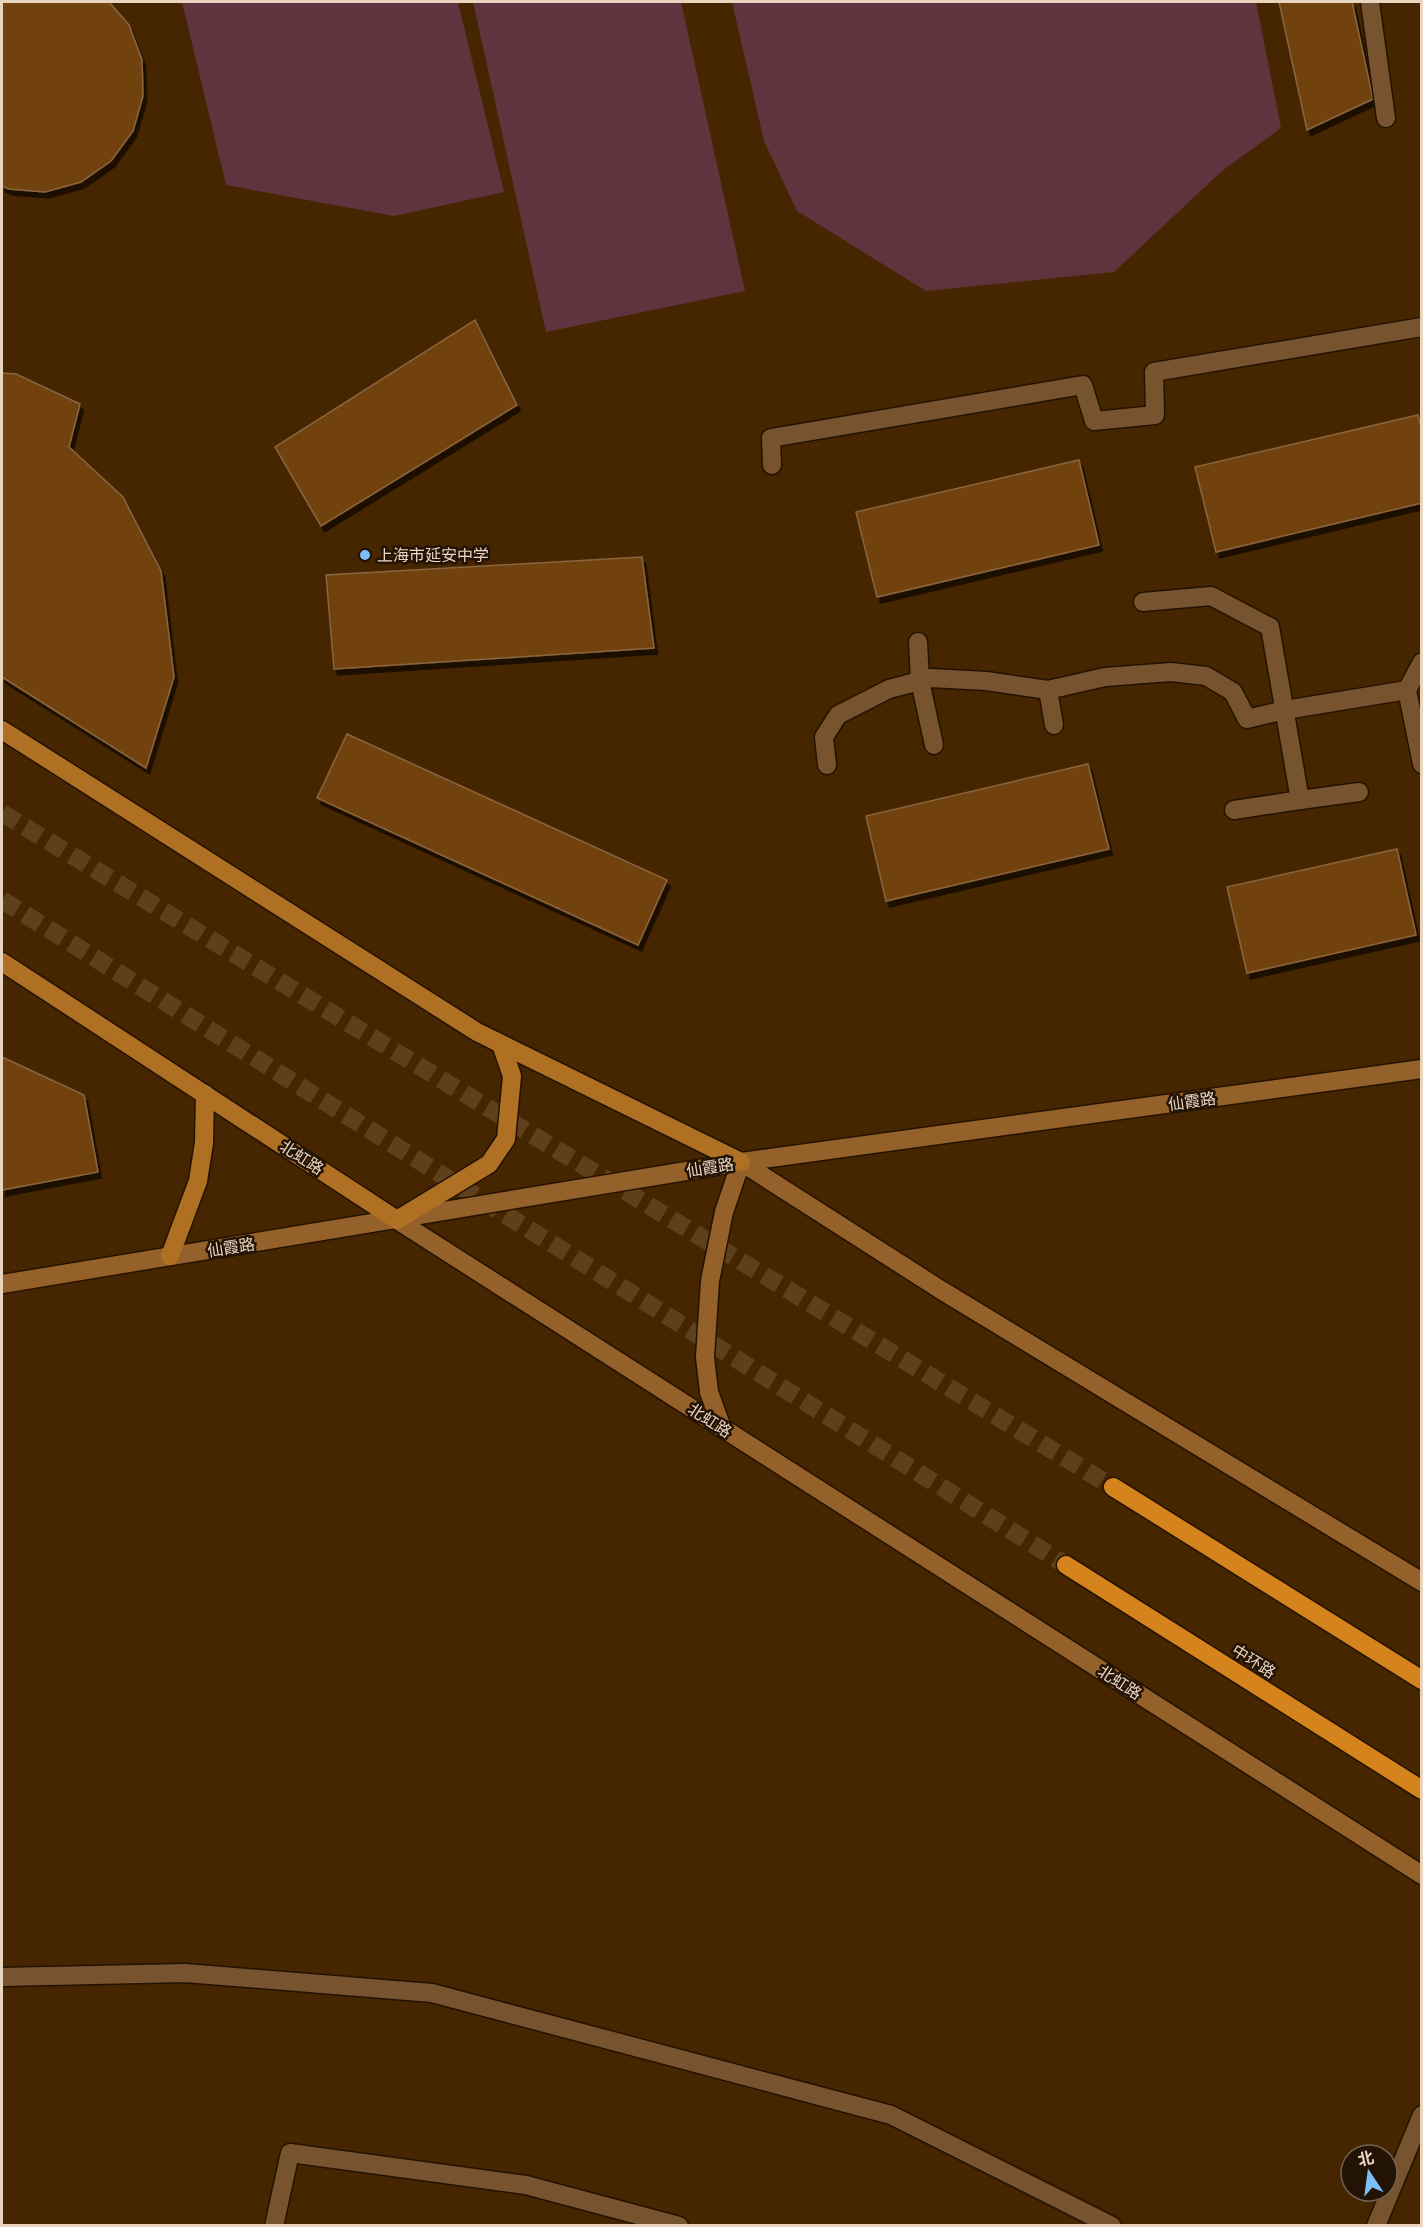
<svg xmlns="http://www.w3.org/2000/svg" width="1423" height="2227" font-family="'Nunito Sans','Noto Sans SC',sans-serif">
	<style>
		.green { fill: #60333e }
		.building { fill: #714309; stroke: #8a6541; stroke-width: 1.5; filter: url(#shadow) }
		.lines { fill: none; stroke-linecap: round; stroke-linejoin: round }
		.highway-tunnel { stroke: #5e401d; stroke-width: 18; stroke-dasharray: 18 9; stroke-linecap: butt }
		.lane-casing { stroke: #241201; stroke-width: 21 }
		.street-casing { stroke: #241201; stroke-width: 21 }
		.secondary-casing { stroke: #241201; stroke-width: 21 }
		.primary-casing { stroke: #241201; stroke-width: 21 }
		.highway-casing { stroke: #241201; stroke-width: 21 }
		.lane { stroke: #77532f; stroke-width: 18 }
		.street { stroke: #77532f; stroke-width: 18 }
		.secondary { stroke: #936129; stroke-width: 18 }
		.primary { stroke: #af7024; stroke-width: 18 }
		.highway { stroke: #d5831c; stroke-width: 18 }
		.poi-dot { fill: #7abff8; stroke: #221305; stroke-width: 2 }
		.labels { text-anchor: middle; stroke-width: 5; stroke-linejoin: round; paint-order: stroke }
		.poi-label { font-size: 16px; fill: #e9d4c0; stroke: #221305; text-anchor: start }
		.street-label { font-size: 16px; fill: #e9d4c0; stroke: #221305 }
	</style>
	<defs>
		<filter id="shadow"><feDropShadow dx="3.5" dy="6" stdDeviation="0" flood-color="#0009"/></filter>
	</defs>
	<rect width="100%" height="100%" fill="#462600"/>
	<g class="green">
		<path d="M182,2H458L504,192L394,216L226,185Z"/>
		<path d="M473,2H681L745,291L546,332Z"/>
		<path d="M732,2H1256L1281,128L1222,171L1114,272L926,291L797,211L764,141Z"/>
	</g>
	<g class="building">
		<path d="M2,2H109L129,25L142,60L143,96L133,131L111,161L81,182L45,192L9,189L2,186Z"/>
		<path d="M1279,2H1352L1373,99L1307,130Z"/>
		<path d="M475,320L517,405L321,526L275,447Z"/>
		<path d="M2,373L16,374L80,404L69,447L123,497L161,571L174,677L146,768L2,677Z"/>
		<path d="M1418,415L1422,431V503L1216,552L1195,467Z"/>
		<path d="M1079,460L1099,545L877,597L856,512Z"/>
		<path d="M642,557L654,648L334,669L326,575Z"/>
		<path d="M347,734L667,880L638,945L317,798Z"/>
		<path d="M1088,764L1109,849L886,901L866,816Z"/>
		<path d="M1397,849L1416,935L1247,973L1227,887Z"/>
		<path d="M2,1057L84,1095L98,1172L2,1190Z"/>
	</g>
	<g class="lines">
		<g class="highway-tunnel">
			<path d="M2,813L1113,1487"/>
			<path d="M2,900L1066,1565"/>
		</g>
		<g class="lane-casing">
			<path id="lane" d="M1370,2L1386,118"/>
		</g>
		<g class="street-casing">
			<g id="street">
				<path d="M772,465L771,438L1083,385L1094,421L1155,415L1154,372L1422,327"/>
				<path d="M1143,602L1211,596L1270,627L1300,800L1234,810"/>
				<path d="M918,642L920,681L934,745"/>
				<path d="M1048,690L1054,725"/>
				<path d="M1407,690L1422,662"/>
				<path d="M827,765L824,737L838,715L889,689L931,678L986,681L1048,690L1105,677L1171,672L1206,676L1233,692L1247,719L1285,710L1407,690L1422,764"/>
				<path d="M1300,800L1359,792"/>
				<path d="M2,1977L185,1973L432,1993L891,2115L1112,2226"/>
				<path d="M274,2226L290,2153L526,2185L679,2226"/>
				<path d="M1376,2226L1422,2115"/>
			</g>
		</g>
		<g class="secondary-casing">
			<g id="secondary">
				<path d="M397,1220L1422,1875"/>
				<path d="M2,1284L741,1162L1422,1069"/>
				<path d="M722,1428L709,1392L705,1357L710,1281L724,1212L741,1162L941,1290L1422,1582"/>
			</g>
		</g>
		<g class="primary-casing">
			<g id="primary">
				<path d="M2,730L477,1032L741,1162"/>
				<path d="M2,962L397,1220L489,1164L506,1139L512,1076L501,1044L495,1041"/>
				<path d="M170,1256L198,1181L204,1143L205,1094"/>
			</g>
		</g>
		<g class="highway-casing">
			<g id="highway">
				<path d="M1113,1487L1422,1680"/>
				<path d="M1066,1565L1422,1790"/>
			</g>
		</g>
		<use href="#lane" class="lane"/>
		<use href="#street" class="street"/>
		<use href="#secondary" class="secondary"/>
		<use href="#primary" class="primary"/>
		<use href="#highway" class="highway"/>
	</g>
	<circle class="poi-dot" cx="365" cy="555" r="6"/>
	<g class="labels">
		<g class="poi-label">
			<text x="377" y="561">上海市延安中学</text>
		</g>
		<g class="street-label">
			<text transform="translate(1192 1101) rotate(-8)" y="6">仙霞路</text>
			<text transform="translate(302 1157) rotate(33)" y="6">北虹路</text>
			<text transform="translate(710 1167) rotate(-9)" y="6">仙霞路</text>
			<text transform="translate(231 1247) rotate(-9)" y="6">仙霞路</text>
			<text transform="translate(710 1420) rotate(33)" y="6">北虹路</text>
			<text transform="translate(1254 1661) rotate(32)" y="6">中环路</text>
			<text transform="translate(1120 1682) rotate(33)" y="6">北虹路</text>
		</g>
	</g>
	<rect width="1423" height="2227" fill="none" stroke="#e9d4c0" stroke-width="6"/>
	<g transform="translate(1369 2173) rotate(347)"><circle r="28" fill="#221305" stroke="#726050" stroke-width="1.5"/>
	<path d="M0-4.5L10 22L0 15L-10 22Z" fill="#7abff8"/>
	<text y="-9" font-size="16" font-weight="bold" text-anchor="middle" fill="#e9d4c0">北</text>
	</g>
</svg>
